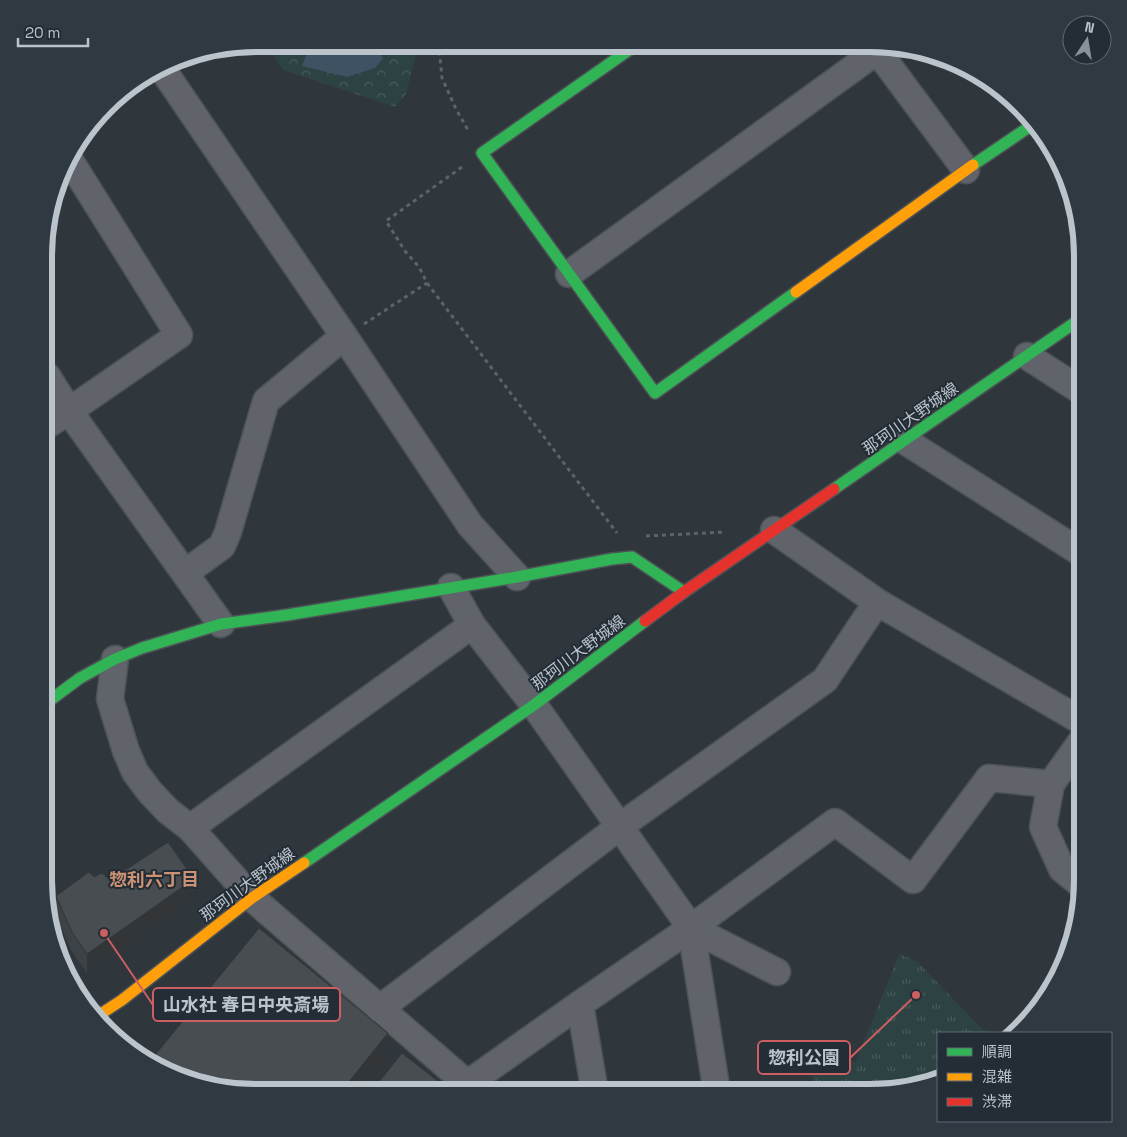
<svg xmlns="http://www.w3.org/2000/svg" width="1127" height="1137" font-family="'Space Grotesk','Noto Sans JP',sans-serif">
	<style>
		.forest { fill: url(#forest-crowns) }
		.park { fill: url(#park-tufts) }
		.water { fill: #3f5264 }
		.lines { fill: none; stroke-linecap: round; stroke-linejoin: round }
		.street-casing { stroke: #4d5256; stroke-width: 29 }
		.fast-casing { stroke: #4d5256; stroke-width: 14 }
		.slow-casing { stroke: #4d5256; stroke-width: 14 }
		.jam-casing { stroke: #4d5256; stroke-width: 14 }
		.path { stroke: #5d6367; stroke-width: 3; stroke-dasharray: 4 4; stroke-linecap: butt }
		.street { stroke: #60646a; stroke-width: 26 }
		.fast { stroke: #30b455; stroke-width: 11 }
		.slow { stroke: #ff9f0a; stroke-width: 11 }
		.jam { stroke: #e5322d; stroke-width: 11 }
		.wall { fill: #3d4246 }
		.shaded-wall { fill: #323639 }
		.building { fill: #474d51; stroke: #323639 }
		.labels { text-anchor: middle; stroke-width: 4; stroke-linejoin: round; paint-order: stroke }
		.street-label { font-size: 16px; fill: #bbc3cb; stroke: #222d36 }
		.neighbourhood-label { font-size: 18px; font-weight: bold; fill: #cd9174; stroke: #222d36 }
		.rim { fill: none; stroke: #bbc3cb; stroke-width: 6 }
		.leader { fill: none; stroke: #cd5e61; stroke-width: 2 }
		.callout-dot { fill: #cd5e61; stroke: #222d36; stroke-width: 2 }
		.callout { fill: #222d36; stroke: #cd5e61; stroke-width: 2 }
		.callout-label { font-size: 18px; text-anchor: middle; font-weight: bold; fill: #bbc3cb }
	</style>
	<defs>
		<pattern id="forest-crowns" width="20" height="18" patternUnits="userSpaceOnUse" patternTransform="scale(1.25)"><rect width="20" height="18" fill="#2d4242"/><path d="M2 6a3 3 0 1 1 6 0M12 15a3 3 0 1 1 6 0" fill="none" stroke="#4a5c5c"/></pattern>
		<pattern id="park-tufts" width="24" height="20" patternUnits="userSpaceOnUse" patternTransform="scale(1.25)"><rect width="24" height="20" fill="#2d4242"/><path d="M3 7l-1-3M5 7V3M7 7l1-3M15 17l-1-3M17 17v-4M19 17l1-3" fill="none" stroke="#4a5c5c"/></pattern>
	</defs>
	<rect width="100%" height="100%" fill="#2f363c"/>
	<path class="forest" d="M271,44H304L307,52L303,66L383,58L374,44H419L406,94L395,107L283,70L272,53Z"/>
	<path class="park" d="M899,954L918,962L981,1028L990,1033H938V1082L884,1093H815L807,1040L821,1044L855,1063Z"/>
	<path class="water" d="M304,44H374L383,58L375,68L347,77L302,66L307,52Z"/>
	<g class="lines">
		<g class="street-casing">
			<g id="street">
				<path d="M873,45L966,170"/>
				<path d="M163,70L344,336L470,525L517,577"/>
				<path d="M569,274L877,51"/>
				<path d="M1027,356L1083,392"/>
				<path d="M47,376L69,411L221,624"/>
				<path d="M47,425L69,411L179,335L69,159"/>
				<path d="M905,441L1083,554"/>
				<path d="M774,530L877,602L1083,722"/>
				<path d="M185,573L222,546L228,532L266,401L344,336"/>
				<path d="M451,587L472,625L534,705L691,928L717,1093"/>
				<path d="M115,659L110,699L126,751L135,772L150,792L168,811L190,828L252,898L478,1093"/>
				<path d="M1083,739L1051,784L1043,827L1062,869L1083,886"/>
				<path d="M190,828L472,625"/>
				<path d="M691,928L777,972"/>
				<path d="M580,1004L595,1093"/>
				<path d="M379,1009L619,827L825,680L877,602"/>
				<path d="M467,1084L580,1004L691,928L835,822L913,880L989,778L1051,784"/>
			</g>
		</g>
		<g class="fast-casing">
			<g id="fast">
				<path d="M636,45L482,153L655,393L796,292"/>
				<path d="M973,165L1035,123"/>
				<path d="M834,489L1083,317"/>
				<path d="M45,704L80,678L115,659L142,648L221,624L287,615L517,577L612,559L632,557L684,592"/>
				<path d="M304,863L534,705L645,621"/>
			</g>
		</g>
		<g class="slow-casing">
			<g id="slow">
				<path d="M796,292L973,165"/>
				<path d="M96,1017L122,1000L252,898L304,863"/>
			</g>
		</g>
		<g class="jam-casing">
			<path id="jam" d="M645,621L684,592L834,489"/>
		</g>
		<g class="path">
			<path d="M441,44L439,48L442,78L456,109L469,132"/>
			<path d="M462,167L386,221L405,251L419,267L427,283L617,533"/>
			<path d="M364,324L427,283"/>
			<path d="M646,536L725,532"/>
		</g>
		<use href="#street" class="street"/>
		<use href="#fast" class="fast"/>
		<use href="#slow" class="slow"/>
		<use href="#jam" class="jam"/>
	</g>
	<g class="wall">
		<path d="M110,880L194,898L87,973L72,952L56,915V896Z"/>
		<path d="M155,1055L388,1058L243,1093L155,1066Z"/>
	</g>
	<g class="shaded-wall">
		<path d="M194,879V898L87,973V954Z"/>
		<path d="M388,1033V1058L360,1093H340Z"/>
	</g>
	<g class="building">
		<path d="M168,842L194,879L87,954L72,932L56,896L89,872L94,877L102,873L110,880Z"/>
		<path d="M259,928L388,1033L340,1093H243L178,1073L155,1055Z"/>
		<path d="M402,1053L453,1093H370Z"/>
	</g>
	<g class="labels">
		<g class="street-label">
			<text transform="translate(910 418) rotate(-35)" y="6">那珂川大野城線</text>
			<text transform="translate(578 652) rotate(-37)" y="6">那珂川大野城線</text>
			<text transform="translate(247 884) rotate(-36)" y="6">那珂川大野城線</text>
		</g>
		<g class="neighbourhood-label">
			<text x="154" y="886">惣利六丁目</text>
		</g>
	</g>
	<path d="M0 0H1127V1137H0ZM256 52H870A204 204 0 0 1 1074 256V880A204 204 0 0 1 870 1084H256A204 204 0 0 1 52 880V256A204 204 0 0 1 256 52Z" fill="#2e3942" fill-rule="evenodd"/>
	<path class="rim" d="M256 52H870A204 204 0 0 1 1074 256V880A204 204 0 0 1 870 1084H256A204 204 0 0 1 52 880V256A204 204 0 0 1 256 52Z"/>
	<path class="leader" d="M104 933L153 1005M916 995L850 1058"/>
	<g class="callout-dot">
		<circle cx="104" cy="933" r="5"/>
		<circle cx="916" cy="995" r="5"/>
	</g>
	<g class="callout">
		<rect x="153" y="988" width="187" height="33" rx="5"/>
		<rect x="758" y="1041" width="92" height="33" rx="5"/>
	</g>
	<g class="callout-label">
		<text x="246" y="1011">山水社 春日中央斎場</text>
		<text x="804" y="1064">惣利公園</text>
	</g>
	<rect x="937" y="1032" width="175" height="90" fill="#222d36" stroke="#5f6972"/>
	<rect x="947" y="1048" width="25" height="8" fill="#30b455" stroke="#5f6972"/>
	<text x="982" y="1057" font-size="15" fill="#bbc3cb">順調</text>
	<rect x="947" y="1073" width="25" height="8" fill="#ff9f0a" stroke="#5f6972"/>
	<text x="982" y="1082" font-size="15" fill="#bbc3cb">混雑</text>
	<rect x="947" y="1098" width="25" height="8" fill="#e5322d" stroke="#5f6972"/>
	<text x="982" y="1107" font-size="15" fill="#bbc3cb">渋滞</text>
	<g transform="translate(1087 40) rotate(12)"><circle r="24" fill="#222d36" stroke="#5f6972"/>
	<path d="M0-4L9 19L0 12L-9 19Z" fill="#8a9299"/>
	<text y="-8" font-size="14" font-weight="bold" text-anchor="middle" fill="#bbc3cb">N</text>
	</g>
	<path d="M18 38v8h70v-8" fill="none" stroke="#bbc3cb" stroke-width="2.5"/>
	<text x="25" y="38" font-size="15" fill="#bbc3cb" stroke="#222d36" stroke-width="4" paint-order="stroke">20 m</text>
</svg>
